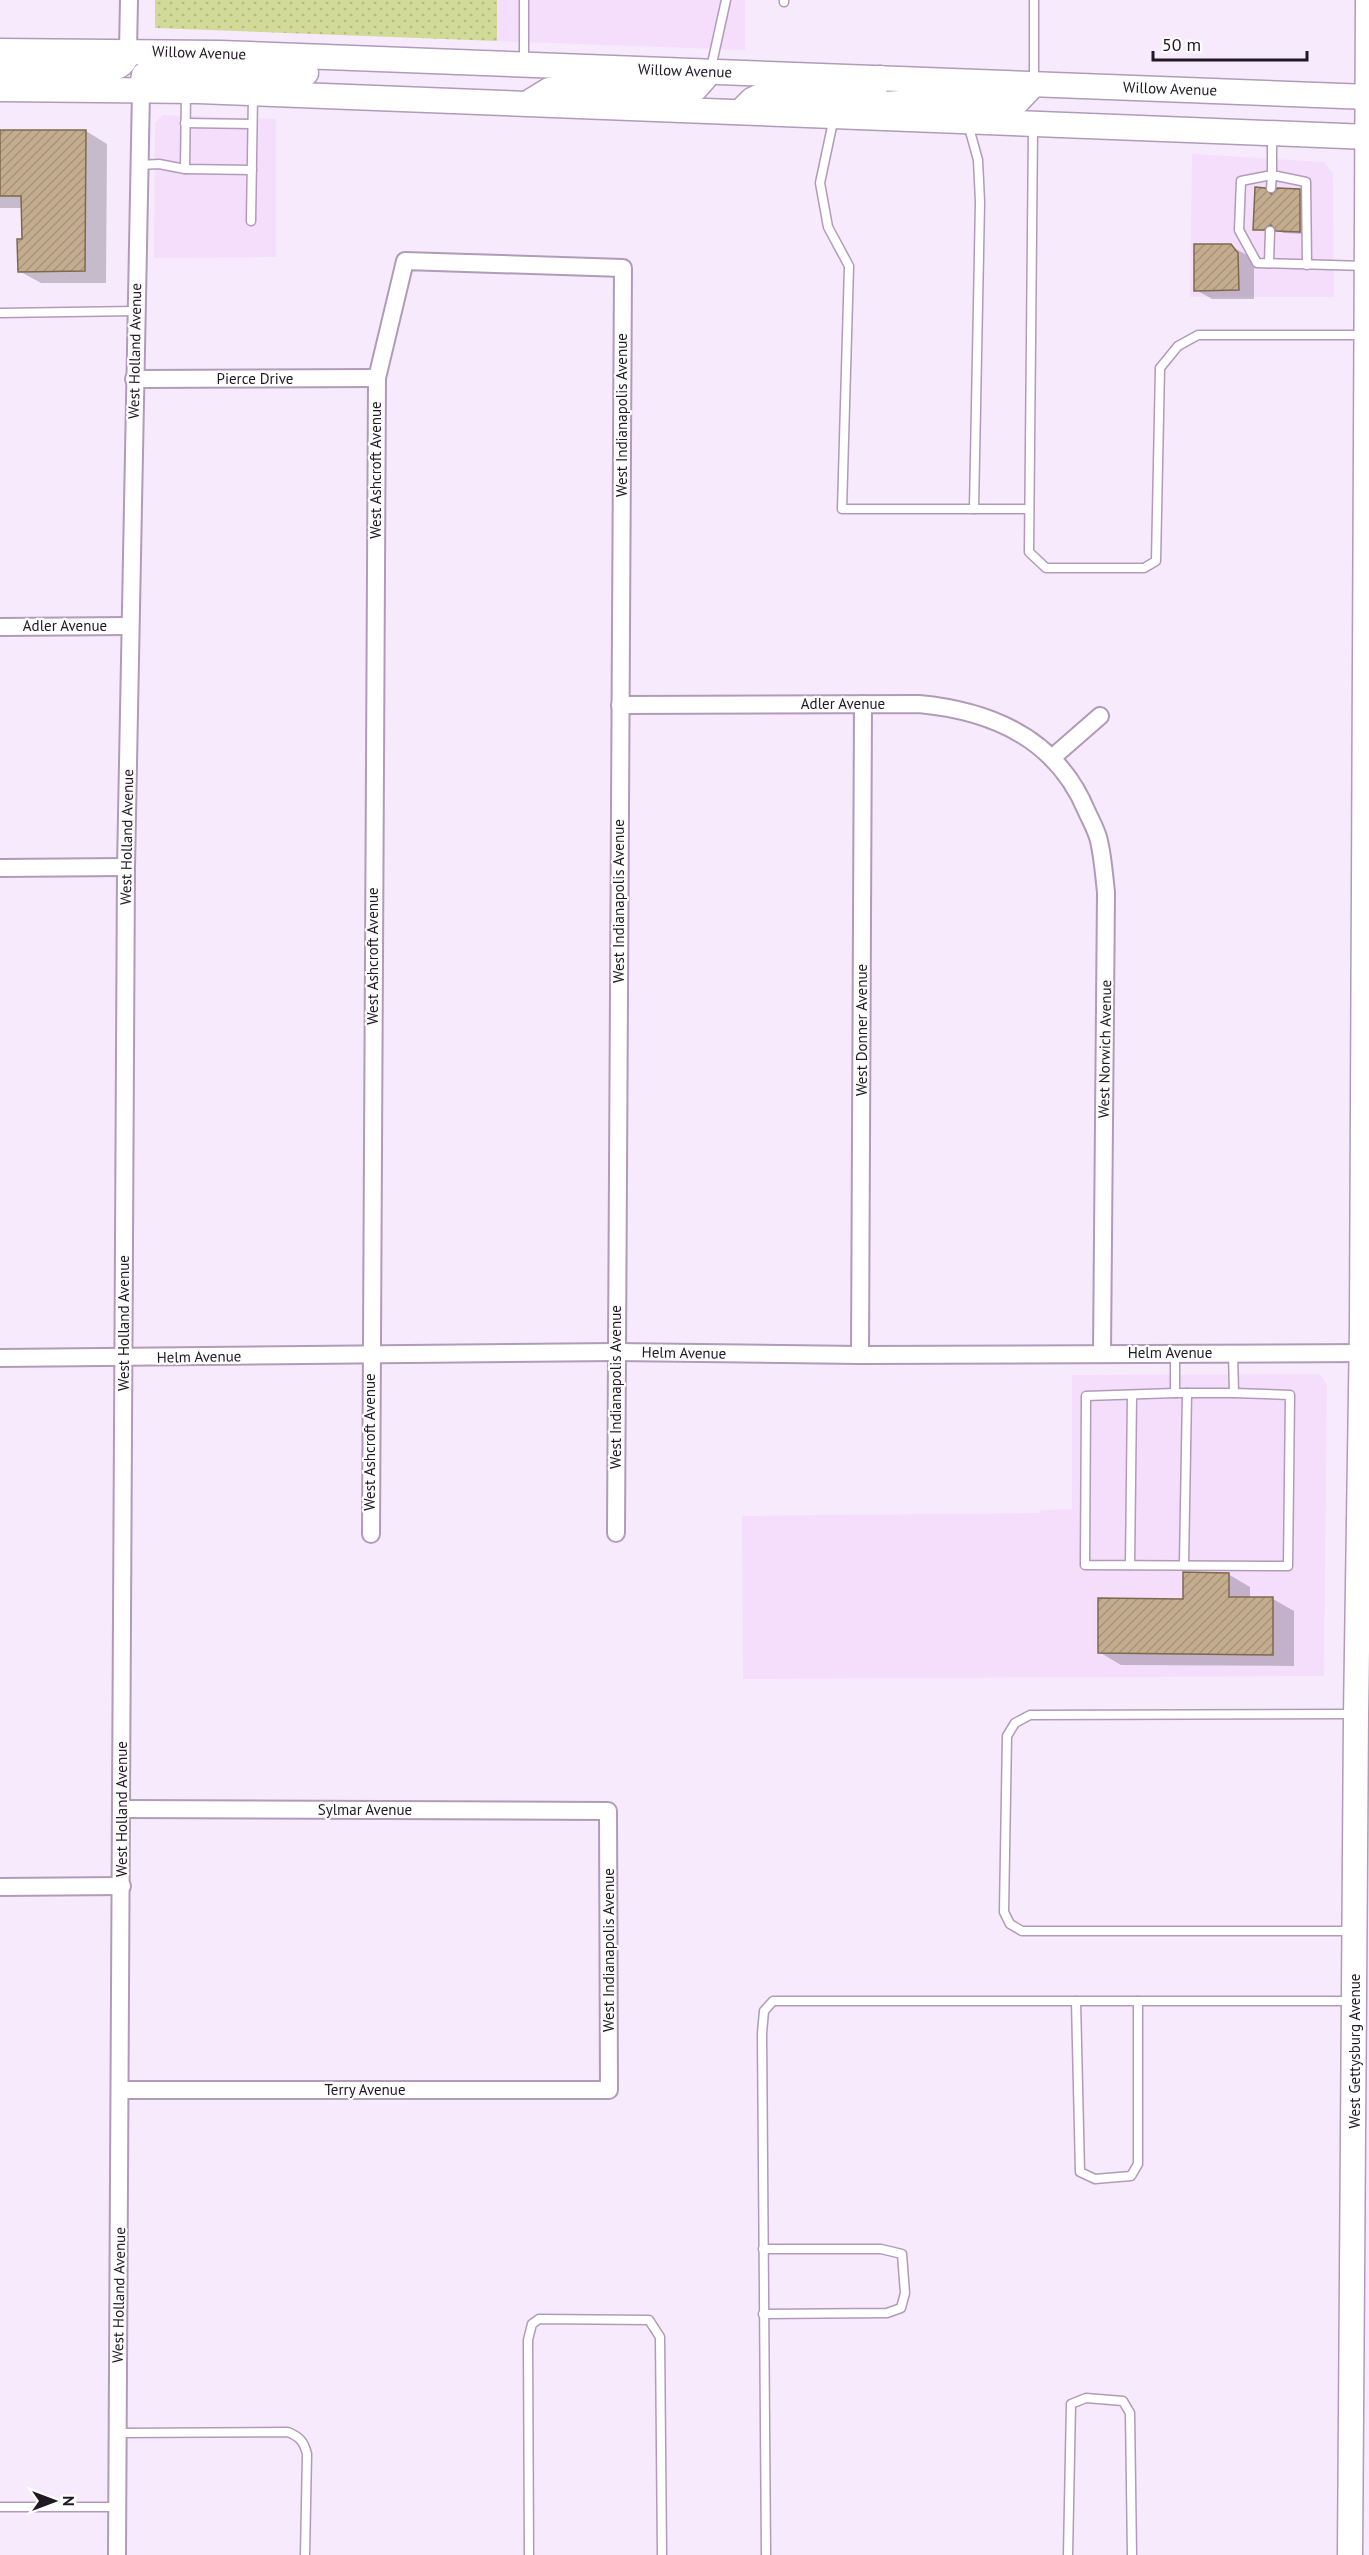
<svg xmlns="http://www.w3.org/2000/svg" width="1369" height="2555" font-family="'PT Sans',sans-serif">
	<style>
		.built { fill: #f4defc }
		.grass { fill: url(#grass-dots) }
		.shadow { fill: #0003 }
		.building { fill: url(#building-hatch); stroke: #7d694d; stroke-width: 1.5 }
		.lines { fill: none; stroke-linecap: round; stroke-linejoin: round }
		.lane-casing { stroke: #b19bb8; stroke-width: 11 }
		.street-casing { stroke: #b19bb8; stroke-width: 20 }
		.secondary-casing { stroke: #b19bb8; stroke-width: 27 }
		.lane { stroke: #fff; stroke-width: 8 }
		.street { stroke: #fff; stroke-width: 16 }
		.secondary { stroke: #fff; stroke-width: 24 }
		.labels { text-anchor: middle; stroke-width: 4.5; stroke-linejoin: round; paint-order: stroke }
		.street-label { font-size: 15px; fill: #201823; stroke: #fdfdfd }
	</style>
	<defs>
		<pattern id="grass-dots" width="8" height="8" patternUnits="userSpaceOnUse" patternTransform="scale(1.5)"><rect width="8" height="8" fill="#d2da98"/><path d="M2 2h.1M6 6h.1" fill="none" stroke="#b4ba83" stroke-width="1.8" stroke-linecap="round"/></pattern>
		<pattern id="building-hatch" width="6" height="6" patternUnits="userSpaceOnUse" patternTransform="scale(1.5)"><rect width="6" height="6" fill="#c4ad8f"/><path d="M-1 1l2-2M0 6l6-6M5 7l2-2" fill="none" stroke="#a8947b"/></pattern>
	</defs>
	<rect width="100%" height="100%" fill="#f8eafd"/>
	<g class="built">
		<path d="M497,0H745V50L497,41Z"/>
		<path d="M163,115L276,119V257L154,258L155,123Z"/>
		<path d="M1192,154L1324,162L1333,173L1334,297H1190Z"/>
		<path d="M1320,1374L1327,1385L1324,1676L743,1679L742,1516L1039,1513L1040,1510L1072,1509V1375Z"/>
	</g>
	<path class="grass" d="M155,0H497V41L155,28Z"/>
	<g class="shadow">
		<path d="M86,131L107,144L106,283H41L19,271L23,241V208H0V132Z"/>
		<path d="M1264,189L1272,195L1299,191L1304,194L1305,234L1283,233L1275,227L1269,232L1255,229Z"/>
		<path d="M1230,246L1247,255L1254,263V299H1212L1196,290Z"/>
		<path d="M1228,1574L1250,1587V1599H1273L1294,1611V1666L1121,1665L1099,1652Z"/>
	</g>
	<g class="building">
		<path d="M0,130H86L85,271L18,272L17,239H22L21,196H0Z"/>
		<path d="M1255,187L1265,188L1271,194L1277,188L1300,189V232L1276,231L1271,225L1264,230H1253Z"/>
		<path d="M1194,244H1231L1238,253L1239,290L1194,291Z"/>
		<path d="M1183,1572L1229,1573V1597H1273V1655L1098,1653V1598L1183,1599Z"/>
	</g>
	<g class="lines">
		<g class="lane-casing">
			<g id="lane">
				<path d="M1034,0V83"/>
				<path d="M784,2V0"/>
				<path d="M524,63V0"/>
				<path d="M711,68L726,0"/>
				<path d="M834,117L820,183L828,227L849,266L842,509H1029"/>
				<path d="M185,123L252,124"/>
				<path d="M968,124L978,160L980,202L974,509"/>
				<path d="M1033,127L1029,552L1046,568H1144L1156,561L1160,368L1178,346L1198,335H1364"/>
				<path d="M1272,134V175L1241,181L1239,230L1257,263L1365,266"/>
				<path d="M139,165L159,164L185,169L252,170"/>
				<path d="M185,169L186,92"/>
				<path d="M1271,188L1272,175L1306,182L1307,265"/>
				<path d="M251,221L253,95"/>
				<path d="M1269,263L1270,231"/>
				<path d="M0,313L136,311"/>
				<path d="M1175,1353V1393H1234L1233,1353"/>
				<path d="M1175,1393L1086,1396L1085,1565L1288,1566L1290,1395L1234,1393"/>
				<path d="M1184,1564L1187,1393"/>
				<path d="M1130,1565L1132,1395"/>
				<path d="M1353,1714L1030,1715L1015,1723L1007,1736L1004,1912L1010,1924L1022,1931H1354"/>
				<path d="M1076,2001L1080,2172L1095,2179L1131,2176L1138,2164V2001"/>
				<path d="M763,2249H881L902,2254L905,2293L901,2308L887,2313L763,2314"/>
				<path d="M118,2433L288,2432C300,2437 304,2442 307,2454L305,2555"/>
				<path d="M0,2507H117"/>
				<path d="M529,2555L528,2340L532,2324L539,2319L649,2320L660,2337L662,2555"/>
				<path d="M766,2555L762,2033L764,2011L773,2001H1352"/>
				<path d="M1068,2555L1071,2404L1086,2398L1123,2401L1130,2413L1132,2555"/>
			</g>
		</g>
		<g class="street-casing">
			<g id="street">
				<path d="M128,50L129,0"/>
				<path d="M134,379L377,378"/>
				<path d="M0,627L130,626"/>
				<path d="M620,705L919,704C993,711 1057,739 1087,812C1091,821 1097,831 1099,841C1103,858 1104,875 1106,892L1102,1353"/>
				<path d="M1053,757L1100,716"/>
				<path d="M0,868L126,867"/>
				<path d="M860,1355L863,704"/>
				<path d="M0,1358L616,1352L860,1355L1369,1353"/>
				<path d="M371,1534L377,378L405,261L623,268L616,1533"/>
				<path d="M0,1887L122,1886"/>
				<path d="M121,2090H609L608,1811L122,1809"/>
				<path d="M117,2555L126,867L141,91"/>
			</g>
		</g>
		<g class="secondary-casing">
			<g id="secondary">
				<path d="M0,51L220,53L1369,97"/>
				<path d="M0,72L107,70C119,67 126,64 128,50"/>
				<path d="M0,89L198,91L1369,137"/>
				<path d="M141,91L144,75L154,70L306,73"/>
				<path d="M531,101L549,90L566,87L673,92L695,89L710,72"/>
				<path d="M871,105L930,101L1006,104L1017,102L1034,84"/>
				<path d="M740,112L752,100L765,94L863,96L873,91L880,78"/>
				<path d="M1350,2555L1356,1715L1362,1327L1368,0"/>
			</g>
		</g>
		<use href="#lane" class="lane"/>
		<use href="#street" class="street"/>
		<use href="#secondary" class="secondary"/>
	</g>
	<g class="labels">
		<g class="street-label">
			<text transform="translate(199 53) rotate(2)" y="5">Willow Avenue</text>
			<text transform="translate(685 71) rotate(2)" y="5">Willow Avenue</text>
			<text transform="translate(1170 89) rotate(2)" y="5">Willow Avenue</text>
			<text transform="translate(135 351) rotate(-89)" y="5">West Holland Avenue</text>
			<text x="255" y="384">Pierce Drive</text>
			<text transform="translate(622 415) rotate(-90)" y="5">West Indianapolis Avenue</text>
			<text transform="translate(376 470) rotate(-90)" y="5">West Ashcroft Avenue</text>
			<text x="65" y="631">Adler Avenue</text>
			<text x="843" y="709">Adler Avenue</text>
			<text transform="translate(127 837) rotate(-89)" y="5">West Holland Avenue</text>
			<text transform="translate(619 901) rotate(-90)" y="5">West Indianapolis Avenue</text>
			<text transform="translate(373 956) rotate(-90)" y="5">West Ashcroft Avenue</text>
			<text transform="translate(862 1030) rotate(-90)" y="5">West Donner Avenue</text>
			<text transform="translate(1105 1049) rotate(-89)" y="5">West Norwich Avenue</text>
			<text transform="translate(124 1323) rotate(-90)" y="5">West Holland Avenue</text>
			<text transform="translate(684 1353) rotate(1)" y="5">Helm Avenue</text>
			<text x="1170" y="1358">Helm Avenue</text>
			<text transform="translate(199 1357) rotate(-1)" y="5">Helm Avenue</text>
			<text transform="translate(616 1387) rotate(-90)" y="5">West Indianapolis Avenue</text>
			<text transform="translate(370 1442) rotate(-90)" y="5">West Ashcroft Avenue</text>
			<text transform="translate(122 1809) rotate(-90)" y="5">West Holland Avenue</text>
			<text x="365" y="1815">Sylmar Avenue</text>
			<text transform="translate(609 1950) rotate(-90)" y="5">West Indianapolis Avenue</text>
			<text transform="translate(1355 2051) rotate(-90)" y="5">West Gettysburg Avenue</text>
			<text x="365" y="2095">Terry Avenue</text>
			<text transform="translate(119 2295) rotate(-89)" y="5">West Holland Avenue</text>
		</g>
	</g>
	<g transform="translate(54 2501) rotate(90)" stroke="#fdfdfd" stroke-width="4.5" paint-order="stroke">
	<path d="M0-4.5L10 22L0 15L-10 22Z" fill="#201823"/>
	<text y="-9" font-size="16" font-weight="bold" text-anchor="middle" fill="#201823">N</text>
	</g>
	<path d="M1153 51v9h154v-9" fill="none" stroke="#201823" stroke-width="3"/>
	<text x="1162" y="51" font-size="18" fill="#201823" stroke="#fdfdfd" stroke-width="4.5" paint-order="stroke">50 m</text>
</svg>
